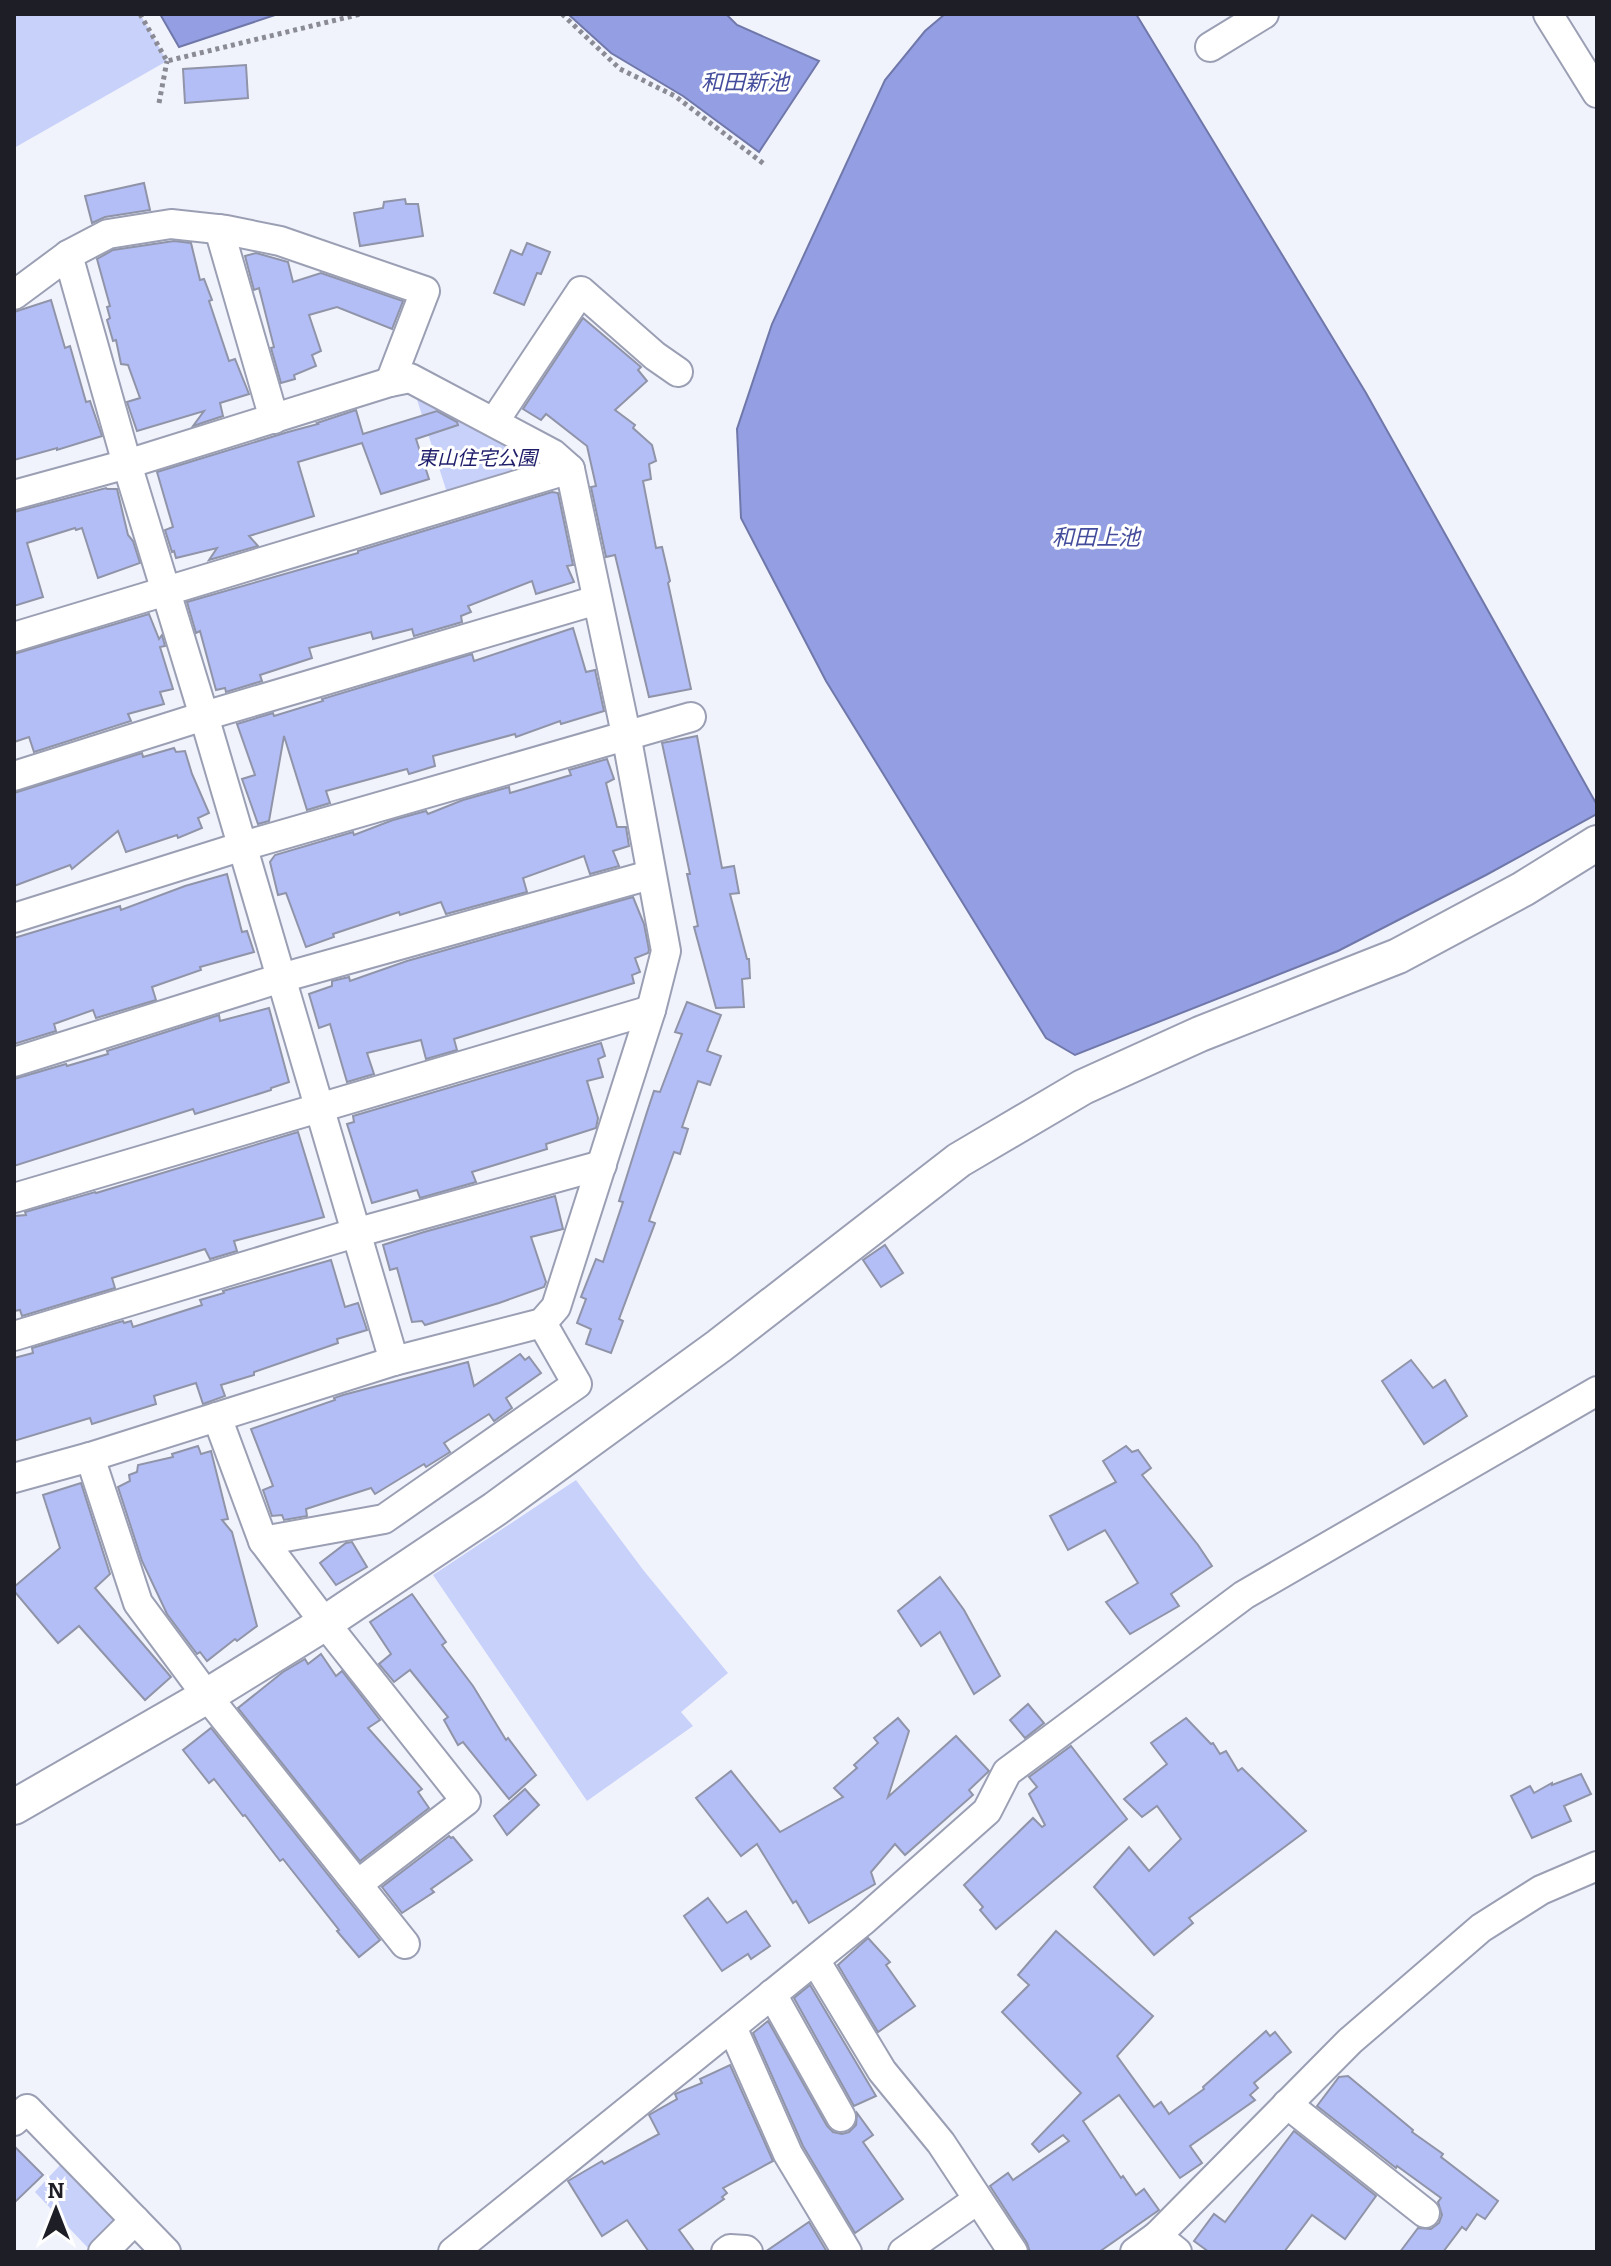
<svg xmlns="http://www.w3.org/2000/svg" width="1611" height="2266" font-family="Bitter,'Noto Sans JP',serif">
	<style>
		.green { fill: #c8d1fa }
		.water { fill: #949fe3; stroke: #7078aa; stroke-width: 2 }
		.building { fill: #b4bef6; stroke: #9094a8; stroke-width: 2 }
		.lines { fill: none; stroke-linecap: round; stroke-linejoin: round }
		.minor-casing { stroke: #9b9fb4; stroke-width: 32 }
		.tertiary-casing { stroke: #9b9fb4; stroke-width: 38 }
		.path { stroke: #8a8b94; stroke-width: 5; stroke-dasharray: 4 4; stroke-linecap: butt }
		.minor { stroke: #fff; stroke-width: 28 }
		.tertiary { stroke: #fff; stroke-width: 34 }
		.labels { text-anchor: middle; stroke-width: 6; stroke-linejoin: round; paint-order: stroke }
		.park-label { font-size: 20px; font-style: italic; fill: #1f1d6a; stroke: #fff }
		.water-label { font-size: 22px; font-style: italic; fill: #444c9c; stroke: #fff }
	</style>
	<rect width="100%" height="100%" fill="#f1f3fc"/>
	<g class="green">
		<path d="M14,14H140L167,61L14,148Z"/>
		<path d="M410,378L570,469L451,505Z"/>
		<path d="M576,1480L644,1571L728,1673L681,1712L693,1726L587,1801L433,1575Z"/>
		<path d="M62,2163L116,2218V2222L88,2248L35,2192Z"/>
	</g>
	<g class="water">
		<path d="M160,14H278L179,47Z"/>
		<path d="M568,14H726L737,25L819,61L759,152L683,96L611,53Z"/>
		<path d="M945,14H1136L1366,393L1597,805V814L1486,875L1338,951L1075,1055L1046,1038L826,681L741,518L737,429L772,324L885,80L925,31Z"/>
	</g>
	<g class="building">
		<path d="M246,65L248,98L185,103L183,69Z"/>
		<path d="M144,183L150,210L105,217L92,223L85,196Z"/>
		<path d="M405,199L406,204H418L423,236L360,246L354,213L383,208L384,202Z"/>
		<path d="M174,241L191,243L200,280L204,279L212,300L209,301L229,361L235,359L249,394L220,403L223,416L193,426L204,411L137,431L127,402L140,398L128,365L121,364L116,340L113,341L107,320L110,318L107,307L110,306L97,259L113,250Z"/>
		<path d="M527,243L550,252L541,274L537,273L524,305L494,293L511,250L522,255Z"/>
		<path d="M256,253L288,262L293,282L321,273L403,301L392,329L337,307L309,315L321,351L312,355L316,366L294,375L295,379L281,383L271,348L274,347L259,288L254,290L245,256Z"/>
		<path d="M51,300L65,348L70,346L86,402L90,401L102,436L57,450V448L14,460V312Z"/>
		<path d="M583,318L641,367L638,370L647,381L615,410L635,425L633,428L652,445L656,461L649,464L651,479L643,481L656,548L662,547L670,581L668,583L691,689L649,697L615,555L606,557L591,487L596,486L587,446L546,414L541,420L523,409Z"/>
		<path d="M356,410L363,434L437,411L457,422L458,425L416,439L429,479L381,494L362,443L298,462L314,516L249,536L258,546L209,560L217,548L176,558L174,551L172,552L165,530L173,527L157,472L288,432L318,424L317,423Z"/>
		<path d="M106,488L107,489H117L128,535L133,541L140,563L98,578L82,528L76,530L75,528L27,543L43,597L14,606V512Z"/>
		<path d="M552,492L558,493L573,565L567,566L574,582L536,594L532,581L468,606L471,612L461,616L462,622L414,636L412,629L373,639L371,632L309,648L312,658L260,675L262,681L226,692L225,688L216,690L200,631L196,633L187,602L358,553V551Z"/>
		<path d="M149,614L159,639L162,635L165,646L160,647L173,689L160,692L164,704L128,714L131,721L34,752L29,737L14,742V654Z"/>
		<path d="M573,628L586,672L595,670L604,711L561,724L560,721L516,737L515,734L433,756L435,766L409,774L407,769L326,791L330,803L307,810L284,736L269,821L258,824L242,779L255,775L237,724L273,713L274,716L323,701L322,699L472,654L474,661Z"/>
		<path d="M697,736L722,868L734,866L739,893L730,894L747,959H749L750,978L742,979L744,1007L716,1008L694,927L698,926L687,874H690L662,743Z"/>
		<path d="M174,748L176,752L185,751L192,774L209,813L198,818L202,828L178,838L177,835L126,852L118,831L72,869L70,865L14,886V793L142,753L143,757Z"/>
		<path d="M607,759L614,779L606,783L617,827H626L629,846L613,851L619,866L590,874L584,856L523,878L527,892L446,914L441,902L400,915L399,912L333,934L334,937L306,947L286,893L278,895L270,862L275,855L353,832L354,835L393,820L426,811L428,814L463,800L509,787L510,793L571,775L569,770Z"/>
		<path d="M227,874L242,932L247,931L254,952L200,967L201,970L152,987L156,1000L96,1018L93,1010L54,1024L56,1031L14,1044V938L120,906L121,910L185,886Z"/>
		<path d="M633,897L644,924L649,950L648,953L635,958L640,972L632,975L634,983L454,1039L457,1050L426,1059L421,1040L367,1053L374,1074L347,1082L330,1024L319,1028L309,994L332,986V981L349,977L350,981L407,961Z"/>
		<path d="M687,1002L721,1015L707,1051L721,1056L710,1085L698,1081L682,1127L688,1129L680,1154L674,1152L649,1221L655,1223L619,1319L623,1321L611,1353L586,1344L591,1329L577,1323L586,1299L581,1297L596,1259L603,1262L623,1202L619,1201L647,1112L654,1091L660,1092L682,1034L675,1032Z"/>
		<path d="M269,1008L289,1082L271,1088V1090L195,1114L193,1109L14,1166V1079L66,1064L67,1066L108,1054L107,1051L219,1015L220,1021Z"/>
		<path d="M601,1043L605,1056L598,1059L603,1077L587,1081L598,1118L596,1128L546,1144L547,1149L472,1172L476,1182L420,1198L417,1190L372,1203L347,1124L354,1122L353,1116Z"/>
		<path d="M298,1132L324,1217L234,1241L237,1251L210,1259L205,1249L112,1278L115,1288L22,1316L20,1310L14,1311V1216L26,1215L25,1212L95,1192L96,1193Z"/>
		<path d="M555,1196L563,1229L531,1237L546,1282L544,1287L499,1303L425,1325L422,1321L412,1322L397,1268L390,1270L383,1245L424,1232Z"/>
		<path d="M885,1245L903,1273L881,1287L863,1260Z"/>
		<path d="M331,1260L345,1307L358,1303L367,1330L337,1339L338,1343L254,1372V1375L221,1385L225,1396L203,1404L196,1383L154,1396L156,1404L92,1424L90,1418L14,1441V1358L33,1353L32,1348L123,1321L124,1323L131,1321L133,1327L202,1305L200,1300L224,1293L223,1291Z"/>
		<path d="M520,1354L525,1360L529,1357L541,1373L506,1398L512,1408L494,1421L489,1414L444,1443L450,1452L426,1467L424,1464L375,1494L371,1488L306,1509L307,1516L284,1520L282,1515L272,1516L263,1490L273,1486L251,1429L335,1400L334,1398L343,1395L468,1362L474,1386Z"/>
		<path d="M1411,1360L1433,1388L1445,1380L1467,1416L1424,1444L1382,1381Z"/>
		<path d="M198,1446L201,1454L211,1451L228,1519L222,1520L232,1532L257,1626L237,1641L235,1639L207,1661L200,1652L197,1654L167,1614L142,1561L118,1487L130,1481L129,1475L137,1472L138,1465L173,1457L172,1454Z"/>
		<path d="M1126,1446L1132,1452L1138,1450L1151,1468L1142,1475L1198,1545L1212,1566L1171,1594L1179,1606L1130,1634L1106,1602L1138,1583L1105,1530L1068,1550L1050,1516L1116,1482L1103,1461Z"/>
		<path d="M81,1483L110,1574L95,1588L171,1677L145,1700L79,1626L58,1643L14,1591V1587L60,1548L43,1495Z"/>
		<path d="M352,1542L367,1567L336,1585L320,1563L346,1543Z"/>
		<path d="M940,1577L964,1610L1000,1676L974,1694L940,1632L921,1646L898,1611Z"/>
		<path d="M412,1594L446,1642L442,1645L473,1686L506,1740L508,1738L536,1775L509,1799L463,1742L458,1745L444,1720L448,1717L410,1670L394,1682L379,1664L391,1654L370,1622Z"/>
		<path d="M321,1654L336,1676L342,1671L380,1720L368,1728L422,1789L418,1792L429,1808L360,1861L238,1708L283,1672L305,1659L308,1664Z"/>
		<path d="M1028,1704L1044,1723L1025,1738L1010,1720Z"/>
		<path d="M898,1718L909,1731L888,1797L956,1736L989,1771L969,1790L973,1795L905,1855L895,1844L871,1872L875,1884L809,1923L796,1901L793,1903L757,1844L741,1856L696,1798L731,1771L780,1832L843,1797L834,1788L857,1768L854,1765L878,1743L874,1738Z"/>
		<path d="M1186,1718L1211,1744L1213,1743L1220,1754L1226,1751L1238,1771L1242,1768L1306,1831L1189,1918L1193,1923L1154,1955L1094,1887L1129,1847L1149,1871L1181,1839L1157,1806L1142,1817L1124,1799L1167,1764L1151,1743Z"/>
		<path d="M211,1728L380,1940L359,1957L337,1931L339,1930L283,1859L280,1861L245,1815L243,1816L214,1779L209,1783L183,1750Z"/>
		<path d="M1071,1746L1127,1819L996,1929L980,1910L983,1907L964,1885L1033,1818L1042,1827L1045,1825L1029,1794L1037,1787L1029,1777Z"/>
		<path d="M1581,1774L1591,1794L1564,1806L1571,1821L1532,1838L1511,1796L1530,1786L1534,1793L1552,1783V1785Z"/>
		<path d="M525,1789L539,1805L507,1835L494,1816Z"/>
		<path d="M449,1836L451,1838L453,1837L472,1860L431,1889L434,1892L402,1913L382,1887Z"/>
		<path d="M708,1898L727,1923L746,1911L770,1946L751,1959L748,1954L722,1971L684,1916Z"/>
		<path d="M1056,1931L1153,2016L1117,2056L1154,2107L1161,2102L1169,2114L1204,2089L1203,2087L1266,2031L1270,2036L1275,2032L1291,2052L1254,2083L1258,2088L1250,2095L1255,2100L1190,2146L1202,2163L1180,2178L1119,2095L1083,2121L1121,2178L1123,2176L1136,2195L1144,2189L1159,2210L1099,2252H1030L1027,2243L990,2186L1008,2173L1013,2180L1069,2141L1063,2135L1039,2152L1032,2144L1081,2093L1002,2012L1029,1985L1018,1975Z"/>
		<path d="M868,1938L890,1962L886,1965L915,2006L878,2032L838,1965Z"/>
		<path d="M810,1985L876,2096L854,2106L794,1998Z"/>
		<path d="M768,2021L827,2126L833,2132L842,2134L849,2132L856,2125L857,2113L873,2135L863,2142L903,2199L855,2233L803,2146L753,2033Z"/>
		<path d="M730,2065L773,2161L723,2188L727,2193L722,2197L724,2199L679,2230L695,2252H649L627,2220L602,2236L568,2181L602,2161L604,2164L659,2134L649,2115L677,2099L675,2094L702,2083L700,2079Z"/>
		<path d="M1348,2076L1413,2130L1412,2132L1443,2154L1441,2157L1498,2201L1485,2219L1477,2214L1466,2230L1462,2227L1443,2252H1400L1418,2228L1431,2229L1439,2223L1442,2215L1438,2202L1441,2198L1397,2166L1396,2168L1317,2106L1339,2077Z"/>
		<path d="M1294,2131L1376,2196L1345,2239L1312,2215L1284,2252H1209L1194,2241L1214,2214L1225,2222Z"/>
		<path d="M14,2146L43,2175L14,2203Z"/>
		<path d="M809,2222L827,2252H765Z"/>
	</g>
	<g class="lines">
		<g class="minor-casing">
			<g id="minor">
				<path d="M1548,14L1597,93"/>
				<path d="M1210,47L1264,14"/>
				<path d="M219,229L274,419"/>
				<path d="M68,255L127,464L204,716L394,1361"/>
				<path d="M14,295L68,255L108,234L171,224L226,230L280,241L425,291L390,382"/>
				<path d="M494,422L581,291L655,356L678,372"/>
				<path d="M14,495L127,464L390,382L410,378L553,454L570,469L626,734L666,951L651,1010L556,1307L542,1323L394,1361L90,1457L14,1478"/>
				<path d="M14,637L570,469"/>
				<path d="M14,776L204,716L597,600"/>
				<path d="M14,918L243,846L691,717"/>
				<path d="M14,1062L281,978L650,875"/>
				<path d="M14,1198L651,1010"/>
				<path d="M14,1336L355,1233L602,1165"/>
				<path d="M217,1417L263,1541L325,1623L466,1801L358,1884"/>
				<path d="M90,1457L138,1603L207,1696L405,1944"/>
				<path d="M263,1541L384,1519L577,1384L542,1323"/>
				<path d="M815,1960L882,2071L941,2143L1013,2252"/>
				<path d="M772,1994L841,2117"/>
				<path d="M732,2027L788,2154L847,2252"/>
				<path d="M1287,2104L1425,2213"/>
				<path d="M14,2121L27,2109L166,2252"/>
				<path d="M1157,2236L1177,2252"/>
				<path d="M103,2252L135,2220"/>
				<path d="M453,2252L864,1920L987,1811L1007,1772L1065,1729L1244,1595L1597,1391"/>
				<path d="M726,2252L730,2249L746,2250L748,2252"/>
				<path d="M903,2252L977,2200"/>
				<path d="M1135,2252L1157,2236L1350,2041L1481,1928L1541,1890L1597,1866"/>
			</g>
		</g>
		<g class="tertiary-casing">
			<path id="tertiary" d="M14,1807L207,1696L325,1623L495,1509L719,1346L959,1160L1083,1087L1200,1034L1398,956L1523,889L1597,843"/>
		</g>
		<g class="path">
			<path d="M140,14L167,61L361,14"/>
			<path d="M562,14L620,69L675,96L764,164"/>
			<path d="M159,103L167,61"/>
		</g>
		<use href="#minor" class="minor"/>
		<use href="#tertiary" class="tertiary"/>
	</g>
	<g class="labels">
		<g class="park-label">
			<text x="477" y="465">東山住宅公園</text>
		</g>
		<g class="water-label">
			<text x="745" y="90">和田新池</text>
			<text x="1096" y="545">和田上池</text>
		</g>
	</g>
	<rect width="1611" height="2266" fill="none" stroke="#1d1e26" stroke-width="32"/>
	<g transform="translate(56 2210)" stroke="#ffffff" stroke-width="6" paint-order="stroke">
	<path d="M0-6L14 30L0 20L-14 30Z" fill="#1d1e26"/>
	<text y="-12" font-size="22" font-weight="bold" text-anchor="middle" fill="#1d1e26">N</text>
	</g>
</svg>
